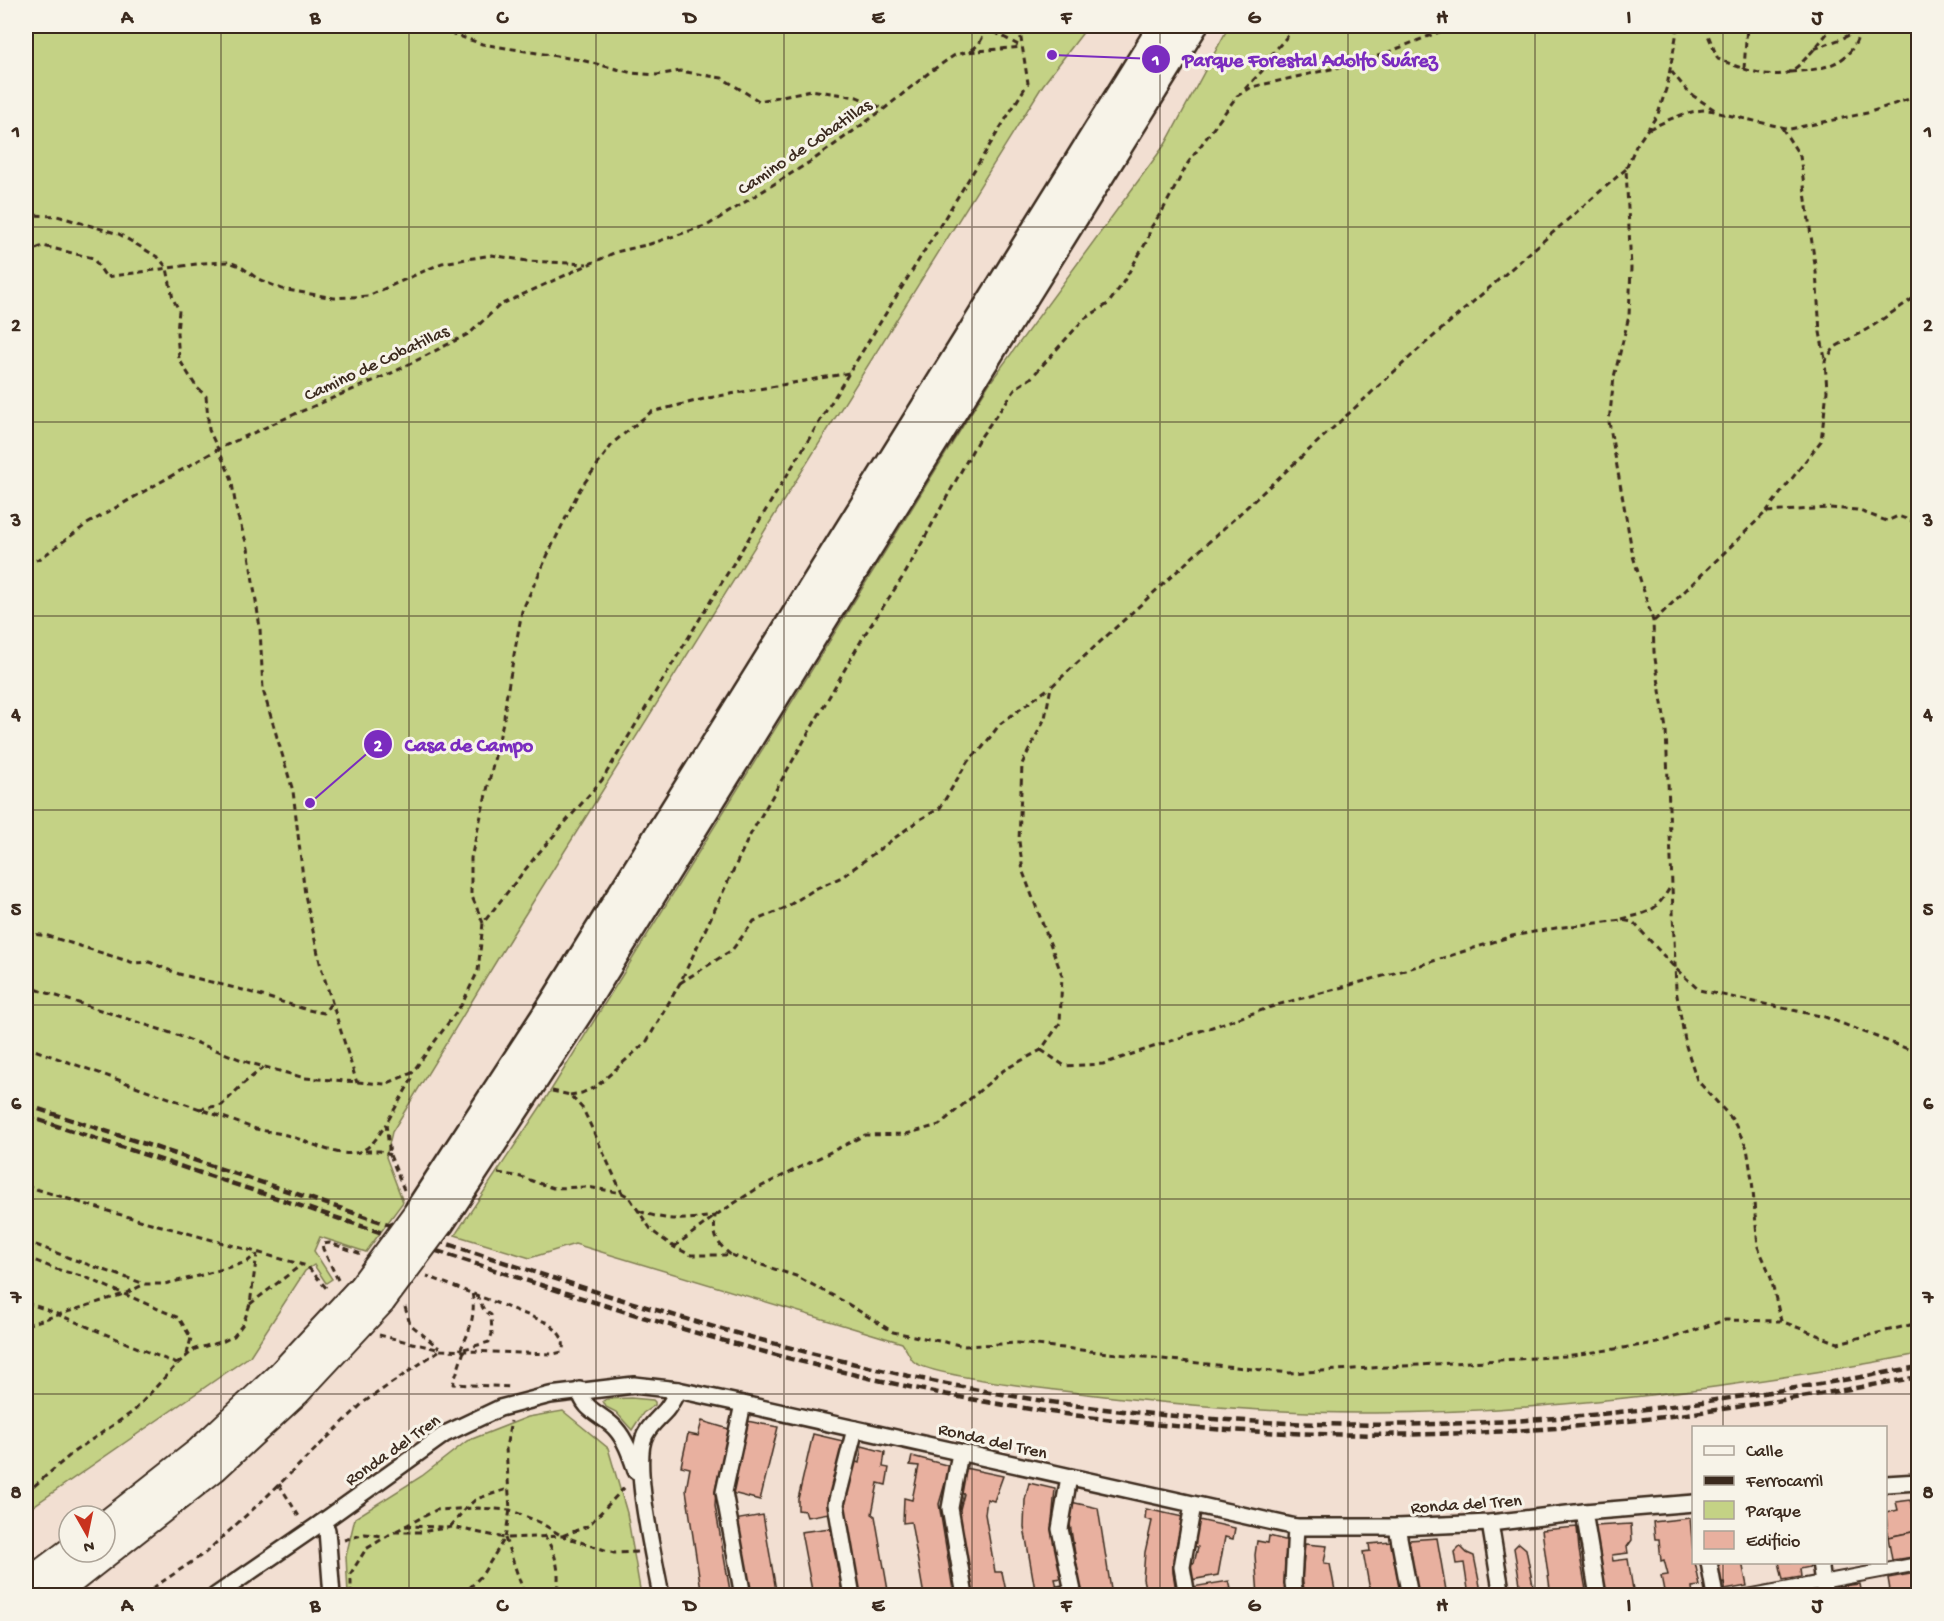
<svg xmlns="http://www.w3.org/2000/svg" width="1944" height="1621" font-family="'Gochi Hand',sans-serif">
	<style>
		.green { fill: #c4d285; stroke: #807e52; stroke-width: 1.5 }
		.building { fill: #e8b09f; stroke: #3b2a1e; stroke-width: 1.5 }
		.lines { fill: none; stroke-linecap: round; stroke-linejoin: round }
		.pedestrian-casing { stroke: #3b2a1e; stroke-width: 16 }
		.minor-casing { stroke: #3b2a1e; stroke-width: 20 }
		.trunk-casing { stroke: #3b2a1e; stroke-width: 30 }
		.motorway-casing { stroke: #3b2a1e; stroke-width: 32 }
		.path { stroke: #3b2a1e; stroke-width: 3; stroke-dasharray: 6 4.5; stroke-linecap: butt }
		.pedestrian { stroke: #f7f3e8; stroke-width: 12 }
		.minor { stroke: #f7f3e8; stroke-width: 15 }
		.trunk { stroke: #f7f3e8; stroke-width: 26 }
		.motorway { stroke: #f7f3e8; stroke-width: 27 }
		.rail { stroke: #3b2a1e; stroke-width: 4.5; stroke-dasharray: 9 4.5; stroke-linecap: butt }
		.trunk-bridge-casing { stroke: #3b2a1e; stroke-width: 30; stroke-linecap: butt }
		.trunk-bridge { stroke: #f7f3e8; stroke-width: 26 }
		.grid { fill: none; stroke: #3b2a1e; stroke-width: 1.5; stroke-opacity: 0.55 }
		.labels { text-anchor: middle; stroke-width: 6; stroke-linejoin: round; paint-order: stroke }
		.street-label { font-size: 18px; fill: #3b2a1e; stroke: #f7f3e8 }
		.leader { fill: none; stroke: #7b2cbf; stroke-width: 2 }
		.callout-dot { fill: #7b2cbf; stroke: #f7f3e8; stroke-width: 2 }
		.mark-label { font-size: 18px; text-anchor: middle; font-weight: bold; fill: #fff }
		.callout-label { font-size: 20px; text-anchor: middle; font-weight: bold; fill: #7b2cbf; stroke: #f7f3e8; stroke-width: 6; stroke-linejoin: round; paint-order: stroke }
		.neatline { fill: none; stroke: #3b2a1e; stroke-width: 2 }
		.grid-label { font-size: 20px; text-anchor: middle; font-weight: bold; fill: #3b2a1e }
	</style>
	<rect width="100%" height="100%" fill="#f2dfd2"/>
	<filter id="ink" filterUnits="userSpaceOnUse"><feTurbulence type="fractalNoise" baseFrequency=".0167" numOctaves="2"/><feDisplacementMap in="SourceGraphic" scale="12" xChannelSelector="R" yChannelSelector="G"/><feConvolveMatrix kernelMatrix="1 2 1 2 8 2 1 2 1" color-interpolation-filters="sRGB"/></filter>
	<g filter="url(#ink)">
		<g class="green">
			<path d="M26,26H1088L1043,85L511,937L392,1132L386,1157L403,1202L366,1252L320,1237L314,1251L332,1279L326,1283L314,1265L305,1271L250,1356L26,1511Z"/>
			<path d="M1229,26H1918V1354C1855,1367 1792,1376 1729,1385C1607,1402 1484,1414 1361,1413C1258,1413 1156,1403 1055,1390C1031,1387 927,1375 913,1361C909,1356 906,1348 902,1343L575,1244L530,1258L455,1235L543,1103L989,384L1166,143Z"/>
			<path d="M631,1398L653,1400L655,1402V1405L643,1413L632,1430L616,1412L606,1407L603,1401L607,1399Z"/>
			<path d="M563,1411L608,1448L627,1513L641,1595H348L346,1556L355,1518L422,1476L467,1441L528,1417Z"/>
		</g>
		<g class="building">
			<path d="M702,1421L729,1429L716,1487L715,1506L731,1596H702L686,1490L690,1468L681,1466L688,1434L698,1436Z"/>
			<path d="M747,1421L778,1427L760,1500L732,1493Z"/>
			<path d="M813,1434L843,1441L828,1509L829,1513L807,1517L805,1511L798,1510V1499Z"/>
			<path d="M862,1446L885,1452L883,1467L889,1468L886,1485L878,1483L872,1514L875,1516L889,1596H858L843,1511L854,1461L859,1463Z"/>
			<path d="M912,1456L950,1466L939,1504L954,1596H924L911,1522L903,1523L904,1498L912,1500L919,1466L910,1465Z"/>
			<path d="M965,1468L1003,1476L994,1501L987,1499L985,1514L995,1572H1002L1007,1596L970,1595L958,1530L962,1529L959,1513L964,1494L960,1493Z"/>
			<path d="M1029,1483L1055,1489L1052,1522L1063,1578L1055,1579L1057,1587L1035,1590L1024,1527L1025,1500Z"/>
			<path d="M1911,1500L1917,1531L1888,1537L1886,1513L1898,1510L1896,1502Z"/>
			<path d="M1071,1502L1098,1508L1112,1596H1082L1069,1518Z"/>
			<path d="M1146,1509L1183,1517L1173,1559V1573L1177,1596H1147L1143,1579L1145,1552L1152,1521L1145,1519Z"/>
			<path d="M763,1515L777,1596H747L734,1520Z"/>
			<path d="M1690,1518L1694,1562H1695L1700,1586L1692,1587L1693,1596H1665L1661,1576L1668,1575L1664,1560L1661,1561L1659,1539H1655L1653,1522Z"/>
			<path d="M1199,1520L1235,1528L1233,1539L1225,1537L1218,1575L1191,1580L1189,1562L1194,1563L1198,1547L1193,1546Z"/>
			<path d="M1631,1524L1632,1540L1627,1547L1628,1553L1612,1555L1613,1561L1628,1559L1634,1596H1603L1596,1558L1594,1526Z"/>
			<path d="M1577,1527L1579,1550L1587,1596H1551L1542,1530Z"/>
			<path d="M830,1528L843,1596H813L801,1532Z"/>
			<path d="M1917,1531L1918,1547L1912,1548L1913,1557L1892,1560L1888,1537Z"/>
			<path d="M1269,1536L1289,1541L1285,1558V1577L1289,1596H1258L1255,1555L1257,1541L1268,1543Z"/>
			<path d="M1437,1538L1447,1596H1417L1409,1540Z"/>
			<path d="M1391,1542L1401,1596H1371L1363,1552L1370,1551L1369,1544Z"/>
			<path d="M1519,1543L1526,1549L1535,1596H1522L1514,1548Z"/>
			<path d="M1305,1544L1327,1546L1324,1563L1330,1564L1336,1596H1305L1302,1576Z"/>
			<path d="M1460,1546L1467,1553L1474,1556L1482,1596H1469L1464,1563L1456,1564L1454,1552Z"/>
			<path d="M1712,1562H1742L1747,1586L1725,1590L1724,1583L1716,1584Z"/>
			<path d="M1779,1562H1809L1810,1567L1800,1569L1801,1577L1783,1580Z"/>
			<path d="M1916,1573L1918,1596H1891L1888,1578Z"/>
			<path d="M1229,1581L1231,1589L1223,1590L1224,1596H1194L1192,1587Z"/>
			<path d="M1860,1584L1862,1596H1834L1843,1594L1841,1586Z"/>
		</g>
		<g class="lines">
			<g class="pedestrian-casing">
				<path id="pedestrian" d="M1747,1596L1918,1564"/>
			</g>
			<g class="minor-casing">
				<g id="minor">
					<path d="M580,1390C583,1411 602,1414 615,1428C626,1440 631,1456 636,1471"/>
					<path d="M743,1404L724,1492L743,1596"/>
					<path d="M960,1453L950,1508L965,1596"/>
					<path d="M1069,1477L1060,1529L1074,1596"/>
					<path d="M1886,1484L1918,1482"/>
					<path d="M1584,1512L1598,1596"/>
					<path d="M321,1523L327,1530L332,1596"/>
					<path d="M1490,1523L1502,1596"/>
					<path d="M1397,1527L1410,1596"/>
					<path d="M1709,1562L1715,1596"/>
					<path d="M1820,1562L1825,1596"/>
					<path d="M215,1596L321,1523L445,1434L500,1408L550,1395L634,1385L678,1390L743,1404L1296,1527H1397L1490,1523L1584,1512L1694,1503"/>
					<path d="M661,1596C655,1561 631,1463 645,1435C650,1425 659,1418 666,1410C671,1404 674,1397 678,1390"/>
					<path d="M852,1596L836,1504L855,1429"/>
					<path d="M1055,1596L1073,1592"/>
					<path d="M1187,1596L1182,1567L1193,1505"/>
					<path d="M1295,1596L1293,1583L1296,1527"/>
				</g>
			</g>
			<g class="trunk-casing">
				<g id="trunk">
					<path d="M105,1525L199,1451L280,1375L362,1287"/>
					<path d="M26,1584L69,1552"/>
					<path d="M52,1596L215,1468L296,1393L382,1301"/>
				</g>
			</g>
			<g class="motorway-casing">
				<g id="motorway">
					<path d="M419,1210L552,1006L1163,26"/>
					<path d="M440,1223L580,1010L1193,26"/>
				</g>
			</g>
			<g class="path">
				<path d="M430,26L482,44L581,60L632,73L657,75L680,71L722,78L759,101L811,90L857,97L884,109"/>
				<path d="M986,26L987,28L1020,46"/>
				<path d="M1678,26L1667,86L1658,114L1636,146L1626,169L1631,268L1629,316L1614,377L1609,422L1633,556L1653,621L1654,652L1666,729L1676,990L1686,1046L1697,1080L1733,1120L1747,1148L1752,1180L1758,1247L1770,1274L1781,1321"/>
				<path d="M1707,26L1708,35L1718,59C1739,67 1765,79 1787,73C1800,69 1824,37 1833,26"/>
				<path d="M1814,49L1841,39L1867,26"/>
				<path d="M972,50L979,44L987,29"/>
				<path d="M1744,69L1747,26"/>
				<path d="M1671,71L1689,93L1715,110"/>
				<path d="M1790,72C1815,70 1842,68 1855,44C1858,39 1859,31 1861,26"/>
				<path d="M1245,89L1262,71L1268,59L1296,26"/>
				<path d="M1782,128L1800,156L1816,272L1820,332L1825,359"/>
				<path d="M1649,129C1666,121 1701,103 1719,113L1790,129L1867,113L1918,96"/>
				<path d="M26,215L57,216L119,234L159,258L167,268L173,299L179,310L177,333L179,359L197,388L206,396L209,430L231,477L237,514L248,548L260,628L263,690L293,791L305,895L321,967L357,1083"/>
				<path d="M26,253L43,246L93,258L106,277L203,263L229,262L240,266L258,279L282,289L334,298L368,296L442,263L492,255L527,261L587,264"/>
				<path d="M1766,512L1821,441L1827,391L1825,361L1835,347L1871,327L1918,295"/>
				<path d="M26,564L41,558L87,524L222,447L295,414L394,372L470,333L500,305L616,252L650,244L708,225L813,160L884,109L931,71L955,55L966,52L1022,47"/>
				<path d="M1654,621L1766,512L1829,508L1857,510L1887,521L1898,516L1918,523"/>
				<path d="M1622,919C1651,912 1655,912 1671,886"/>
				<path d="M483,923L471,894V858L504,718L506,699L522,611L549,552L580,489L614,442L651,412L708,398L849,373"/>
				<path d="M26,933L48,936L134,963L149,962L179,974L243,990L308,1010L324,1013L331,1003"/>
				<path d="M680,983L732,950L754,921L783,909L817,888L842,877L919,820L940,808L968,761L982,748L1000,724L1049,688"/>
				<path d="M26,986L174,1034L250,1063L305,1078L385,1084L412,1073L462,1004L478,971L483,923L536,856L602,780L849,373L1028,83L1019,26"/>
				<path d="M26,1047L256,1129C269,1132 281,1133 293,1137C312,1143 346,1162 365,1149C374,1144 380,1133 386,1124"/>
				<path d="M1041,1050L1065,1066L1103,1064L1277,1005L1405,970L1512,936L1556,928L1621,920L1633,922L1675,968L1699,990L1825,1017L1918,1053"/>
				<path d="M552,1091L570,1095L583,1109L622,1193"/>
				<path d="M570,1095L582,1093L597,1086L647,1041L680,983L749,837L865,634L906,572L977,442L1017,387L1031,378L1084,319L1108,304L1121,286L1148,239L1150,229L1164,208L1188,163L1237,96L1252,87L1340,67L1381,55L1439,32L1463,26"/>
				<path d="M199,1109L222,1105L244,1083L264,1067"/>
				<path d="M365,1151H380L390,1155"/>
				<path d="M498,1173L521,1177L553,1188L587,1187L622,1193L629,1197L652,1231L674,1247L691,1255H731L768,1267L796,1276L843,1301L893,1332L965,1346L1018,1343L1289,1373L1566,1356L1657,1343L1725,1320L1781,1321L1838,1343L1918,1323"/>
				<path d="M26,1186L118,1214L307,1266L328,1290"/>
				<path d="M404,1190L390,1155L386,1124L412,1079V1073"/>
				<path d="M639,1211C669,1222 684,1220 715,1216C713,1236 716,1243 731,1255"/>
				<path d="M26,1241L72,1259L145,1284H164L195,1277L247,1262L255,1255"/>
				<path d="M674,1247L719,1213L758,1188L865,1135L906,1134L939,1125L1004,1070L1041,1050L1060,1023L1062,975L1023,872L1019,841L1022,764L1045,718L1051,687L1420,348L1626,169"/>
				<path d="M26,1257L56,1269L85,1277L179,1318L191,1338L187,1354"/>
				<path d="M338,1280L323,1249L322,1244L330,1243L361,1254"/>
				<path d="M26,1303L45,1309L177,1364"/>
				<path d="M250,1304L301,1265"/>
				<path d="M405,1307L410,1324L439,1348"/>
				<path d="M26,1325L124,1294L145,1284"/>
				<path d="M379,1335L441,1350L522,1353L553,1354L562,1352C567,1339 557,1331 548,1323L427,1276"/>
				<path d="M464,1349L489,1342L492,1334L491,1315L484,1310L476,1294"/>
				<path d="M460,1350C470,1332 476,1314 472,1292"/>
				<path d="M464,1351L453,1384L512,1387"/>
				<path d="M279,1484L300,1518"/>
				<path d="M26,1493L75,1451L134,1411L177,1364L195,1349L224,1341L234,1336L243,1324L250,1304L257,1254"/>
				<path d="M405,1526L443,1527"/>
				<path d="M450,1527L465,1509L476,1499L508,1489"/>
				<path d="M396,1531L436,1510L478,1508L510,1510L541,1523L562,1536L588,1526L626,1486"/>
				<path d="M544,1535C557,1555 561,1572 556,1596"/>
				<path d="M505,1538L525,1596"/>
				<path d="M344,1540L365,1534L384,1536"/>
				<path d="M146,1596L147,1592L205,1553L263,1500L364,1402L440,1350"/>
				<path d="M351,1596V1573L366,1549L394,1532H421L452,1527L505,1538L562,1536L614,1553L637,1552"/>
				<path d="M462,1596L482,1575L505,1538L510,1510L506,1448L511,1421"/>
			</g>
			<use href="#pedestrian" class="pedestrian"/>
			<use href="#minor" class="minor"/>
			<use href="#trunk" class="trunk"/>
			<use href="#motorway" class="motorway"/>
			<g class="rail">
				<path d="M26,1105C164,1150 303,1196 442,1242C646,1309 851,1374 1065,1404C1222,1425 1383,1430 1542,1419C1668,1410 1794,1389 1918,1367"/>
				<path d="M26,1116C168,1162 310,1209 452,1256C652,1322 855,1386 1065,1414C1222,1435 1383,1440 1542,1429C1668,1420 1794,1399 1918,1377"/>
			</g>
			<g class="trunk-bridge-casing">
				<g id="trunk-bridge">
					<path d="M362,1287L419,1210"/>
					<path d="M382,1301L440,1223"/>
				</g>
			</g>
			<use href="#trunk-bridge" class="trunk-bridge"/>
		</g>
	</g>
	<path class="grid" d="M221,26V1596M409,26V1596M596,26V1596M784,26V1596M972,26V1596M1160,26V1596M1348,26V1596M1535,26V1596M1723,26V1428M26,227H1918M26,422H1918M26,616H1918M26,810H1918M26,1005H1918M26,1199H1918M26,1394H1918M1723,1562V1596"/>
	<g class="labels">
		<g class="street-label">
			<text transform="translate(804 146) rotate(-34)" y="6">Camino de Cobatillas</text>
			<text transform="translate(376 362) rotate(-25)" y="6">Camino de Cobatillas</text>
			<text transform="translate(993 1440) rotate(13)" y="6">Ronda del Tren</text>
			<text transform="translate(392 1449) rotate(-35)" y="6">Ronda del Tren</text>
			<text transform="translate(1466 1503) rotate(-4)" y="6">Ronda del Tren</text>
		</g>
	</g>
	<path class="leader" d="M1052 55L1156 59M310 803L378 744"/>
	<g class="callout-dot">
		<circle cx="1052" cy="55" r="6"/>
		<circle cx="310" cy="803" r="6"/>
		<circle cx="1156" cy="59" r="15"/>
		<circle cx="378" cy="744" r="15"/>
	</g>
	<g class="mark-label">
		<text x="1156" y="65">1</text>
		<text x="378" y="751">2</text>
	</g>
	<g class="callout-label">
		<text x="1310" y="66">Parque Forestal Adolfo Suárez</text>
		<text x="469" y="751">Casa de Campo</text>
	</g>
	<rect width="1944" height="1621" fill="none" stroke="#f7f3e8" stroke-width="66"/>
	<rect x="1692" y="1426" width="195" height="138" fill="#f7f3e8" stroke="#aca397" stroke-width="1.5"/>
	<rect x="1704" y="1446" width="30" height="9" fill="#f7f3e8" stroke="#aca397" stroke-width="1.5"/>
	<text x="1746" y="1456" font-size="18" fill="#3b2a1e">Calle</text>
	<rect x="1704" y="1476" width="30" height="9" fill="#3b2a1e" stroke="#aca397" stroke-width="1.5"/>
	<text x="1746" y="1486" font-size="18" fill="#3b2a1e">Ferrocarril</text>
	<rect x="1704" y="1501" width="30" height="18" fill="#c4d285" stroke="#aca397" stroke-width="1.5"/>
	<text x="1746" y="1516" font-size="18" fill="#3b2a1e">Parque</text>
	<rect x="1704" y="1531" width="30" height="18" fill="#e8b09f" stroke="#aca397" stroke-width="1.5"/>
	<text x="1746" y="1546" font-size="18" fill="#3b2a1e">Edificio</text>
	<g transform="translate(87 1534) rotate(171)"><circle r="28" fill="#f7f3e8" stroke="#aca397" stroke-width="1.5"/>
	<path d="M0-4.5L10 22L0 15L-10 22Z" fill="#c8321e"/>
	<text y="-9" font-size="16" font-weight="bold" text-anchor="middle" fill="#3b2a1e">N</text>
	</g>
	<rect x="33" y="33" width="1878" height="1555" class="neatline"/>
	<g class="grid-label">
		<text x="127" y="23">A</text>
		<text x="315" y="23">B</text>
		<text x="502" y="23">C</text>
		<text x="690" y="23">D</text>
		<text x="878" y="23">E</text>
		<text x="1066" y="23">F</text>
		<text x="1254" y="23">G</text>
		<text x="1442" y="23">H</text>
		<text x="1629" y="23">I</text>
		<text x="1817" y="23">J</text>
		<text x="16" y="137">1</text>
		<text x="1928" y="137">1</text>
		<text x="16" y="331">2</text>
		<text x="1928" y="331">2</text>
		<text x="16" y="526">3</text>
		<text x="1928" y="526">3</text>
		<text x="16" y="720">4</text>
		<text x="1928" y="720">4</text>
		<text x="16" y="915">5</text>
		<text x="1928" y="915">5</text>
		<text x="16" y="1109">6</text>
		<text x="1928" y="1109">6</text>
		<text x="16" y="1303">7</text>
		<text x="1928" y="1303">7</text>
		<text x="16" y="1498">8</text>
		<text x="1928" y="1498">8</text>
		<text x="127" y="1611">A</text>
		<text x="315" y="1611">B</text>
		<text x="502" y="1611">C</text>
		<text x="690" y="1611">D</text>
		<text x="878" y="1611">E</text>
		<text x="1066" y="1611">F</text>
		<text x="1254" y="1611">G</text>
		<text x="1442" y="1611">H</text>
		<text x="1629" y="1611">I</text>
		<text x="1817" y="1611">J</text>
	</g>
</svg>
